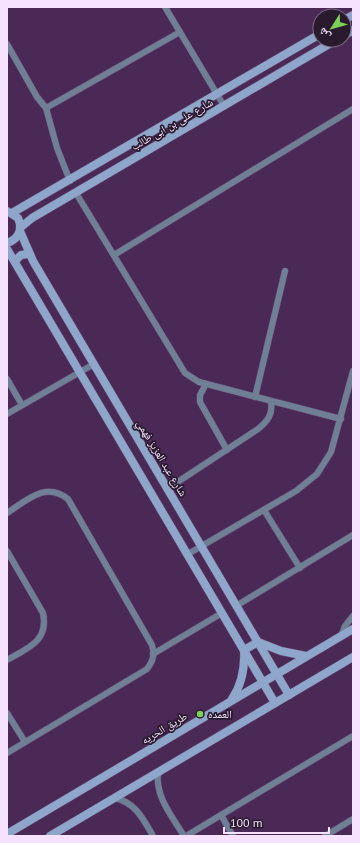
<svg xmlns="http://www.w3.org/2000/svg" width="360" height="843" font-family="'PT Sans','Noto Naskh Arabic',sans-serif">
	<style>
		.lines { fill: none; stroke-linecap: round; stroke-linejoin: round }
		.street-casing { stroke: #664772; stroke-width: 7 }
		.secondary-casing { stroke: #664772; stroke-width: 9 }
		.street { stroke: #6f7f96; stroke-width: 6 }
		.secondary { stroke: #8da6c9; stroke-width: 8 }
		.poi-dot { fill: #7cd154; stroke: #291a2e; stroke-width: 1.5 }
		.labels { text-anchor: middle; stroke-width: 3.5; stroke-linejoin: round; paint-order: stroke }
		.street-label { font-size: 11px; fill: #f6e2fe; stroke: #291a2e }
		.poi-label { font-size: 11px; fill: #f6e2fe; stroke: #291a2e; text-anchor: start }
	</style>
	<rect width="100%" height="100%" fill="#4b2957"/>
	<g class="lines">
		<g class="street-casing">
			<g id="street">
				<path d="M165,7L224,106"/>
				<path d="M7,44L37,97L46,108L57,148L70,181"/>
				<path d="M46,108L180,32"/>
				<path d="M76,193L185,373L199,382L341,419"/>
				<path d="M114,255L353,109"/>
				<path d="M7,379L22,405"/>
				<path d="M206,384L200,395V402L227,450"/>
				<path d="M255,397L285,271"/>
				<path d="M7,414L94,364"/>
				<path d="M167,489L258,429C268,421 273,414 271,401"/>
				<path d="M264,510L300,568"/>
				<path d="M7,513C27,500 46,481 68,499L152,645C155,655 153,661 147,669L7,753"/>
				<path d="M7,551L43,613C49,641 28,648 7,660"/>
				<path d="M188,554L296,491L317,474L331,452L353,371"/>
				<path d="M236,606L353,535"/>
				<path d="M341,636L345,626L353,616"/>
				<path d="M153,654L222,613"/>
				<path d="M7,713L25,742"/>
				<path d="M158,772C155,797 172,816 184,836"/>
				<path d="M115,798C136,803 143,819 153,836"/>
				<path d="M221,815L233,836"/>
				<path d="M186,836L353,736"/>
				<path d="M325,836L353,819"/>
			</g>
		</g>
		<g class="secondary-casing">
			<g id="secondary">
				<path d="M344,20L353,15"/>
				<path d="M344,36L353,30"/>
				<path d="M7,211L18,218C23,229 19,239 7,243"/>
				<path d="M12,213L320,34"/>
				<path d="M20,228L32,218L336,40"/>
				<path d="M20,231L33,261L289,695"/>
				<path d="M7,249L275,703"/>
				<path d="M15,261L21,255L28,254"/>
				<path d="M232,699C242,684 245,668 244,650L258,642L281,651L306,656"/>
				<path d="M7,834L353,629"/>
				<path d="M50,836L353,657"/>
			</g>
		</g>
		<use href="#street" class="street"/>
		<use href="#secondary" class="secondary"/>
	</g>
	<circle class="poi-dot" cx="200" cy="714" r="4"/>
	<g class="labels">
		<g class="street-label">
			<text transform="translate(172 124) rotate(-30)" y="4">شارع على بن ابى طالب</text>
			<text transform="translate(162 458) rotate(59)" y="4">شارع عبد العزيز فهمي</text>
			<text transform="translate(164 728) rotate(-31)" y="4">طريق الحريه</text>
		</g>
		<g class="poi-label">
			<text x="208" y="718">العمده</text>
		</g>
	</g>
	<rect width="360" height="843" fill="none" stroke="#f6e2fe" stroke-width="16"/>
	<g transform="translate(332 28) rotate(233)"><circle r="19" fill="#291a2e" stroke="#7b6a81"/>
	<path d="M0-3L7 15L0 10L-7 15Z" fill="#7cd154"/>
	<text y="-6" font-size="11" font-weight="bold" text-anchor="middle" fill="#f6e2fe">ش</text>
	</g>
	<path d="M224 827v6h105v-6" fill="none" stroke="#f6e2fe" stroke-width="2"/>
	<text x="230" y="827" font-size="12" fill="#f6e2fe" stroke="#291a2e" stroke-width="3" paint-order="stroke">100 m</text>
</svg>
